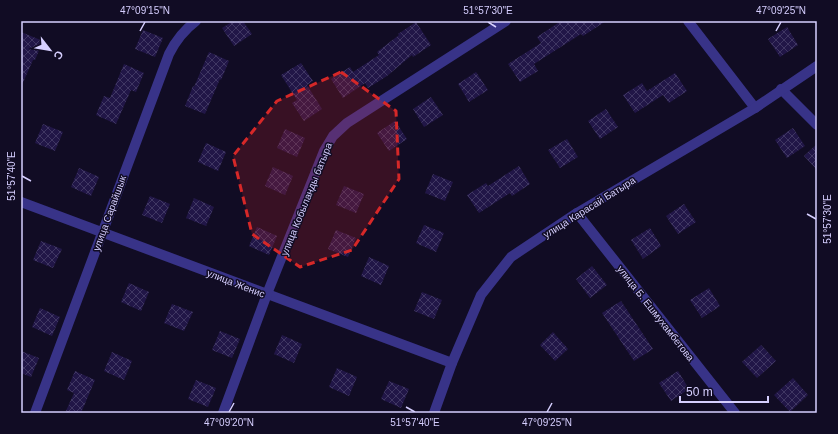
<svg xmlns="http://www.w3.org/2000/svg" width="838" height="434" font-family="Arial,sans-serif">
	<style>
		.building { fill: url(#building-cross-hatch) }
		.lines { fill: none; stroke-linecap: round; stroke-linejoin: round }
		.street { stroke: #383388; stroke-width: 10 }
		.marked { fill: #d62828; fill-opacity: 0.2; stroke: #d62828; stroke-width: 3; stroke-dasharray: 8 5; stroke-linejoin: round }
		.ticks { fill: none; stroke: #d6cfff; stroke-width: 1.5 }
		.labels { text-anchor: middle; stroke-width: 3; stroke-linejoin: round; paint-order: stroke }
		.street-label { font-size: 10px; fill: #d6cfff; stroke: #110c24 }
		.neatline { fill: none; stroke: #d6cfff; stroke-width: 1.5 }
		.ticks-label { font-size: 10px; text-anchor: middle; fill: #d6cfff }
	</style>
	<defs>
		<pattern id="building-cross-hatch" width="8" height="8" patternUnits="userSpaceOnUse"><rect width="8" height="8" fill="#211647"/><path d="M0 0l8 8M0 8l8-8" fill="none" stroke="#403763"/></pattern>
	</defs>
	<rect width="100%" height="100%" fill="#110c24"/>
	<g class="building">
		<path d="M233,21H243L252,34L234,46L222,28Z"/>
		<path d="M561,21H606L583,36L581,34L534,64L538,71L520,82L508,64L541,43L537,37Z"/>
		<path d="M416,22L431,45L413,57L412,55L387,76L368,88L365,83L343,98L331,79L350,67L353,72L379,55L377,52L399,35L398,34Z"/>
		<path d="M787,27L798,45L780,57L768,39Z"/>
		<path d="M143,30L163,38L155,57L135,49Z"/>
		<path d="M21,32L43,41L35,60H33L21,87Z"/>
		<path d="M209,52L229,61L221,80L220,79L205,114L185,106L193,86L194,87Z"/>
		<path d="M301,63L313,81L307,85L322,109L304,121L292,103L297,100L281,75Z"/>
		<path d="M124,64L144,73L136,92L131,90L116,124L96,115L104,96L110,98Z"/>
		<path d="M476,72L488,90L469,102L458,84Z"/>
		<path d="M675,73L687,91L669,103L663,95L635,113L623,95L642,83L647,91Z"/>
		<path d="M431,97L443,115L424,127L413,109Z"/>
		<path d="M606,109L618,127L600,139L588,121Z"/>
		<path d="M395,121L407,139L389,151L377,133Z"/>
		<path d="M43,124L63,132L55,151L35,143Z"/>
		<path d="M793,128L805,146L787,158L775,140Z"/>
		<path d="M285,129L305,138L297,157L277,148Z"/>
		<path d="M567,139L578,157L560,168L548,150Z"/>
		<path d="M206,143L226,152L218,171L198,162Z"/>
		<path d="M817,144V170L804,156Z"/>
		<path d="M519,166L530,184L512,196L510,193L479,213L467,195L486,183L488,186Z"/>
		<path d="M273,167L293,176L285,195L265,186Z"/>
		<path d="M79,168L99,177L91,196L71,187Z"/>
		<path d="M433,174L453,182L445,201L425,193Z"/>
		<path d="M344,186L364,194L356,213L336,205Z"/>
		<path d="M150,196L170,204L162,223L142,215Z"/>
		<path d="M194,198L214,207L206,226L186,218Z"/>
		<path d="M684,204L696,222L678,234L666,216Z"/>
		<path d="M424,225L444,233L436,252L416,243Z"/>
		<path d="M257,227L277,236L269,255L249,246Z"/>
		<path d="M650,228L661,246L643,259L631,240Z"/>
		<path d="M336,230L356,238L348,257L328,249Z"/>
		<path d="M41,241L62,249L53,268L33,260Z"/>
		<path d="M369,257L389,266L381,285L361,276Z"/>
		<path d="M592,266L607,285L590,298L576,279Z"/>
		<path d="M129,283L149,292L141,311L121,302Z"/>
		<path d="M709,288L720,306L702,318L690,300Z"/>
		<path d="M422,292L442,300L434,319L414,311Z"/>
		<path d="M621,301L653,349L634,361L602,313Z"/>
		<path d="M172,304L193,312L184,331L164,323Z"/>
		<path d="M40,308L60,317L52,336L32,327Z"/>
		<path d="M220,331L240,339L232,358L212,350Z"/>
		<path d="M553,332L568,349L555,361L540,345Z"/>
		<path d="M282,335L302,344L294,363L274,354Z"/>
		<path d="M761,345L776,361L757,378L742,362Z"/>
		<path d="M21,351L39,358L31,377L21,373Z"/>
		<path d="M112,352L132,361L124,380L104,371Z"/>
		<path d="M337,368L357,377L349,396L329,387Z"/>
		<path d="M75,371L95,380L81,413H65L74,393L67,390Z"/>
		<path d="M678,371L689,389L671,401L659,383Z"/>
		<path d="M793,378L808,395L790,412L774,395Z"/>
		<path d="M196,380L216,388L208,407L188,399Z"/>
		<path d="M389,381L409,389L401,408L381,399Z"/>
	</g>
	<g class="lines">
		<g class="street">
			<path d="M688,21L755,108"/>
			<path d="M781,89L817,125"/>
			<path d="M21,202L452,363"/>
			<path d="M577,213L735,413"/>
			<path d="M35,413L169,54C176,40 184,30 196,21"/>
			<path d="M223,413L267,294L324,151L333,136L347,123L506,21"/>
			<path d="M434,413L452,363L481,295L511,257L577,213L755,108L817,66"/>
		</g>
	</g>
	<path class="marked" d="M341,72L396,111L399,179L352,250L300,267L252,234L233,156L277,101Z"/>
	<path class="ticks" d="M488,22L496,27M140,31L145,22M776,31L781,22M22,176L31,181M807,214L816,219M406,407L415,412M229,412L234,403M547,412L552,403"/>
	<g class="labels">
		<g class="street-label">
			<text transform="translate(306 199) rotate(-68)" y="4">улица Кобыланды батыра</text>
			<text transform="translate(589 207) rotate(-32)" y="4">улица Карасай Батыра</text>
			<text transform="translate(109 213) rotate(-70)" y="4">улица Сарайшык</text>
			<text transform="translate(236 283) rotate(21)" y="4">улица Женис</text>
			<text transform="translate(656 313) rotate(52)" y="4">улица Б. Ешмухамбетова</text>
		</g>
	</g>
	<rect width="838" height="434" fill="none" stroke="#110c24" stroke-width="44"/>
	<g transform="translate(50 50) rotate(121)" stroke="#110c24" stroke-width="3" paint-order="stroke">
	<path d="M0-3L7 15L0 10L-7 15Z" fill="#d6cfff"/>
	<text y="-6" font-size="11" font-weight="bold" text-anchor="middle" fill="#d6cfff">С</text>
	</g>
	<path d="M680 396v6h88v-6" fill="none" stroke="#d6cfff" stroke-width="2"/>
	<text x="686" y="396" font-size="12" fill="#d6cfff" stroke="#110c24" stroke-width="3" paint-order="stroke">50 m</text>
	<rect x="22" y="22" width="794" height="390" class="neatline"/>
	<g class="ticks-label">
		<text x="145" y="14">47°09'15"N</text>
		<text x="488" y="14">51°57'30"E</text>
		<text x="781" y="14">47°09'25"N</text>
		<text transform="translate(11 176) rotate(-90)" y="4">51°57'40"E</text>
		<text transform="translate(827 219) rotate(-90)" y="4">51°57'30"E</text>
		<text x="229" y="426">47°09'20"N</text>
		<text x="415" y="426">51°57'40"E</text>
		<text x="547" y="426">47°09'25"N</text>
	</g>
</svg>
